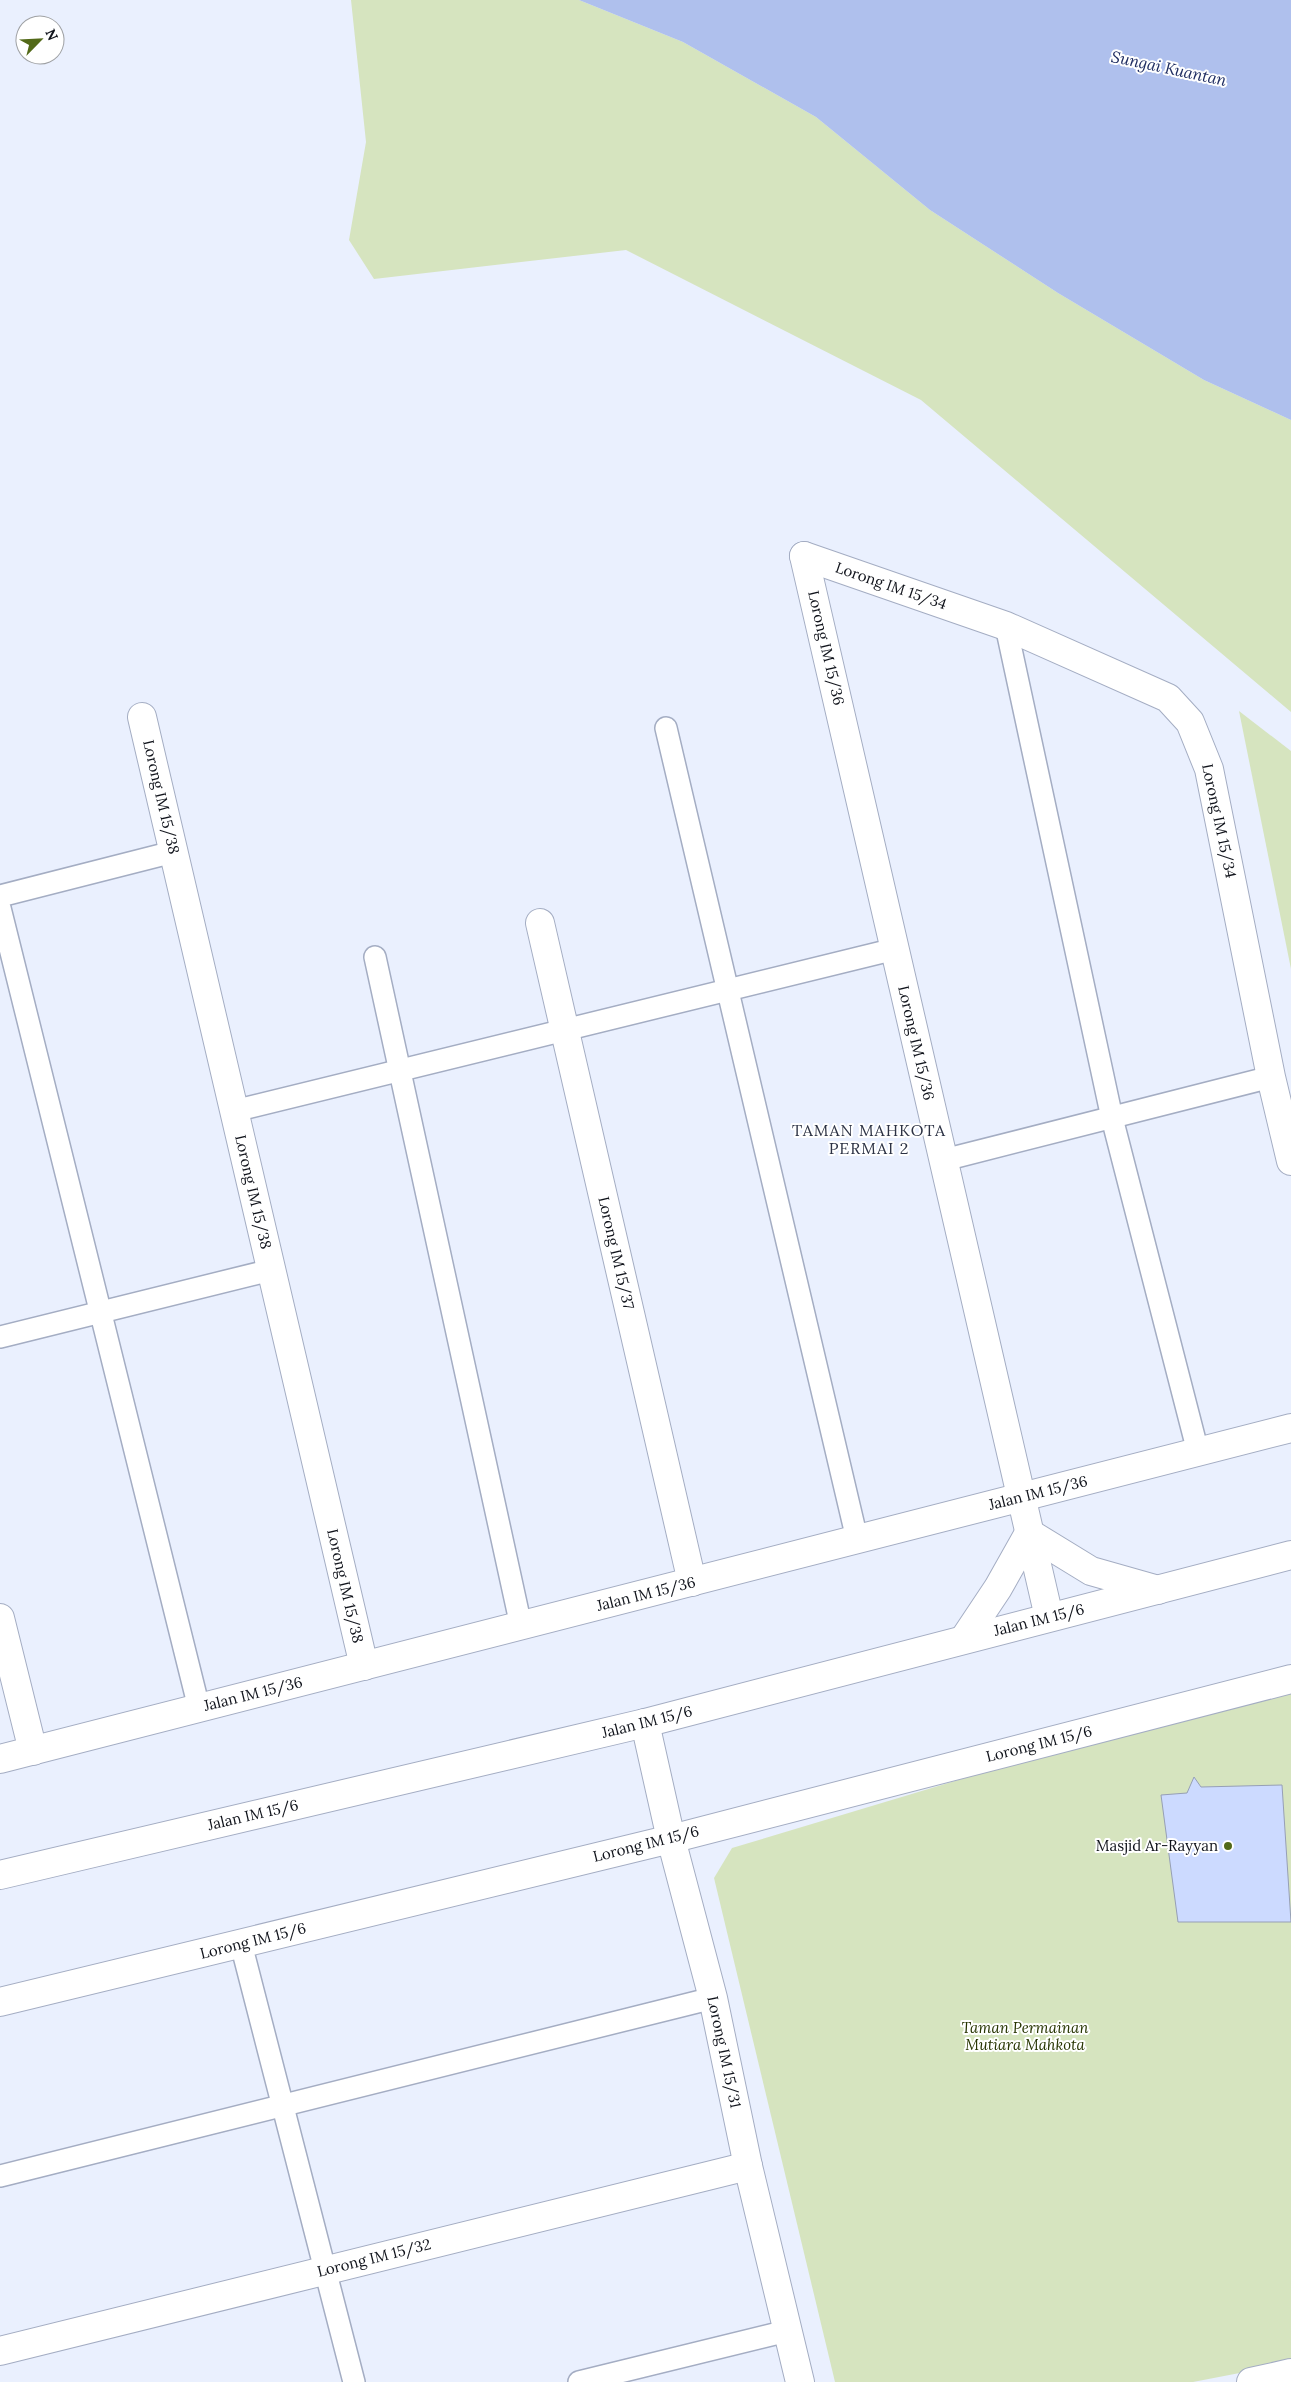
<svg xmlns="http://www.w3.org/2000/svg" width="1291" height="2382" font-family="Lora,serif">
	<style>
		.green { fill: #d6e4bf }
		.water { fill: #afc0ed }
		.building { fill: #ccdaff; stroke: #969fb5 }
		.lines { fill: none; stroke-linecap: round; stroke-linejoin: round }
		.service-casing { stroke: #a4adc3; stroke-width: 24 }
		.minor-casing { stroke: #a4adc3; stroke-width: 30 }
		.tertiary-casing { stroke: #a4adc3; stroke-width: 30 }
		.service { stroke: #fff; stroke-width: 21 }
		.minor { stroke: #fff; stroke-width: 28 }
		.tertiary { stroke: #fff; stroke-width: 28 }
		.poi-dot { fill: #526918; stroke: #fff; stroke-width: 2 }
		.labels { text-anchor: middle; stroke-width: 4; stroke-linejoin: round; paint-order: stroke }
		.street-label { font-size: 15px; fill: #10131b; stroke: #fff }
		.poi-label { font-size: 15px; fill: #10131b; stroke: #fff; text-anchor: end }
		.park-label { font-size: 15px; font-style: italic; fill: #263400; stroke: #fff }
		.water-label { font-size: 16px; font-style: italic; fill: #1d2b60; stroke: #fff }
		.neighbourhood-label { font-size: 16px; letter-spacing: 1px; fill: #2c3244; stroke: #fff }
	</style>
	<rect width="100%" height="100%" fill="#eaf0fe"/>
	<g class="green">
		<path d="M351,0H579L683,42L816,117L930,210L1058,293L1204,380L1291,420V712L921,400L626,250L374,279L349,240L366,142Z"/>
		<path d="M1239,711L1291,751V969Z"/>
		<path d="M1291,1680V2363L1193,2382H835L714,1878L732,1848Z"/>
	</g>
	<path class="water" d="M579,0H1291V420L1204,380L1058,293L930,210L816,117L683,42Z"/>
	<path class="building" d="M1194,1777L1201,1787L1282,1785L1291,1922H1178L1161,1795L1187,1793Z"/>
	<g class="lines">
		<g class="service-casing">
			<g id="service">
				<path d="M1006,626L1112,1118L1198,1452"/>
				<path d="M666,728L857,1539"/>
				<path d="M0,896L173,852"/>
				<path d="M0,908L199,1708"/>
				<path d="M375,957L521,1626"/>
				<path d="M234,1111L895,949"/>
				<path d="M944,1160L1271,1077"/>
				<path d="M0,1337L271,1270"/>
				<path d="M241,1944L354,2382"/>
				<path d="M0,2176L713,1998"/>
				<path d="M579,2382L787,2331"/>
			</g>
		</g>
		<g class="minor-casing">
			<g id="minor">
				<path d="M804,556L1049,1617"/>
				<path d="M804,556L1006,626L1168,698L1190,722L1209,769L1271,1077L1291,1161"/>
				<path d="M142,717L364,1666"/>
				<path d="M540,923L692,1582"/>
				<path d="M0,1618L33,1751"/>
				<path d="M964,1639L998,1588L1029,1533L1091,1571L1158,1590"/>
				<path d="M645,1723L671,1839L713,1998L748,2166L800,2382"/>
				<path d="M0,1759L1291,1428"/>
				<path d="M0,2002L671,1839L1291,1679"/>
				<path d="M0,2351L748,2166"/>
				<path d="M1251,2382L1291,2373"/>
			</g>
		</g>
		<g class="tertiary-casing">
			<path id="tertiary" d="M0,1875L645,1723L1291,1555"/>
		</g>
		<use href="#service" class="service"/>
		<use href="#minor" class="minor"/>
		<use href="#tertiary" class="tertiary"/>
	</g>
	<circle class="poi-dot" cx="1228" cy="1846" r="5"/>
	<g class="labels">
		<g class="street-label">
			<text transform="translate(891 586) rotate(19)" y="5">Lorong IM 15/34</text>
			<text transform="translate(826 648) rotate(77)" y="5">Lorong IM 15/36</text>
			<text transform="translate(161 797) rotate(77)" y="5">Lorong IM 15/38</text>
			<text transform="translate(1219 821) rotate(78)" y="5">Lorong IM 15/34</text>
			<text transform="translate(916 1043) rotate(77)" y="5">Lorong IM 15/36</text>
			<text transform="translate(253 1192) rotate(77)" y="5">Lorong IM 15/38</text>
			<text transform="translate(616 1253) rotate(77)" y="5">Lorong IM 15/37</text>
			<text transform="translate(1038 1493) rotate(-14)" y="5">Jalan IM 15/36</text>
			<text transform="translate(345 1586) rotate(77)" y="5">Lorong IM 15/38</text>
			<text transform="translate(646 1594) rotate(-14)" y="5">Jalan IM 15/36</text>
			<text transform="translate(1039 1620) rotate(-14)" y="5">Jalan IM 15/6</text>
			<text transform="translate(253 1694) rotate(-14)" y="5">Jalan IM 15/36</text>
			<text transform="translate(647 1722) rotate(-14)" y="5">Jalan IM 15/6</text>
			<text transform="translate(1039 1744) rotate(-14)" y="5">Lorong IM 15/6</text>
			<text transform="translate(253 1815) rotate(-13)" y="5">Jalan IM 15/6</text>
			<text transform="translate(646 1844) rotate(-14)" y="5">Lorong IM 15/6</text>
			<text transform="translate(253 1941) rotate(-14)" y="5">Lorong IM 15/6</text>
			<text transform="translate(724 2052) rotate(78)" y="5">Lorong IM 15/31</text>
			<text transform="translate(374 2258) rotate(-14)" y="5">Lorong IM 15/32</text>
		</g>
		<g class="poi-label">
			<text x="1218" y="1851">Masjid Ar-Rayyan</text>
		</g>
		<g class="park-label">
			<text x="1025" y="2033">Taman Permainan<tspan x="1025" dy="17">Mutiara Mahkota</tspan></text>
		</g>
		<g class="water-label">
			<text transform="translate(1169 68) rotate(12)" y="6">Sungai Kuantan</text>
		</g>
		<g class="neighbourhood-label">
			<text x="869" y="1136">TAMAN MAHKOTA<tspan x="869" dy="18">PERMAI 2</tspan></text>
		</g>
	</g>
	<g transform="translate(40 40) rotate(66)"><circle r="24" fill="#ffffff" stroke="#9fa1a4"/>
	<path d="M0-4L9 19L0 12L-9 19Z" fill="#526918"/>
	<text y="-8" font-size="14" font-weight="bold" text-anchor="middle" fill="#10131b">N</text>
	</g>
</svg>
